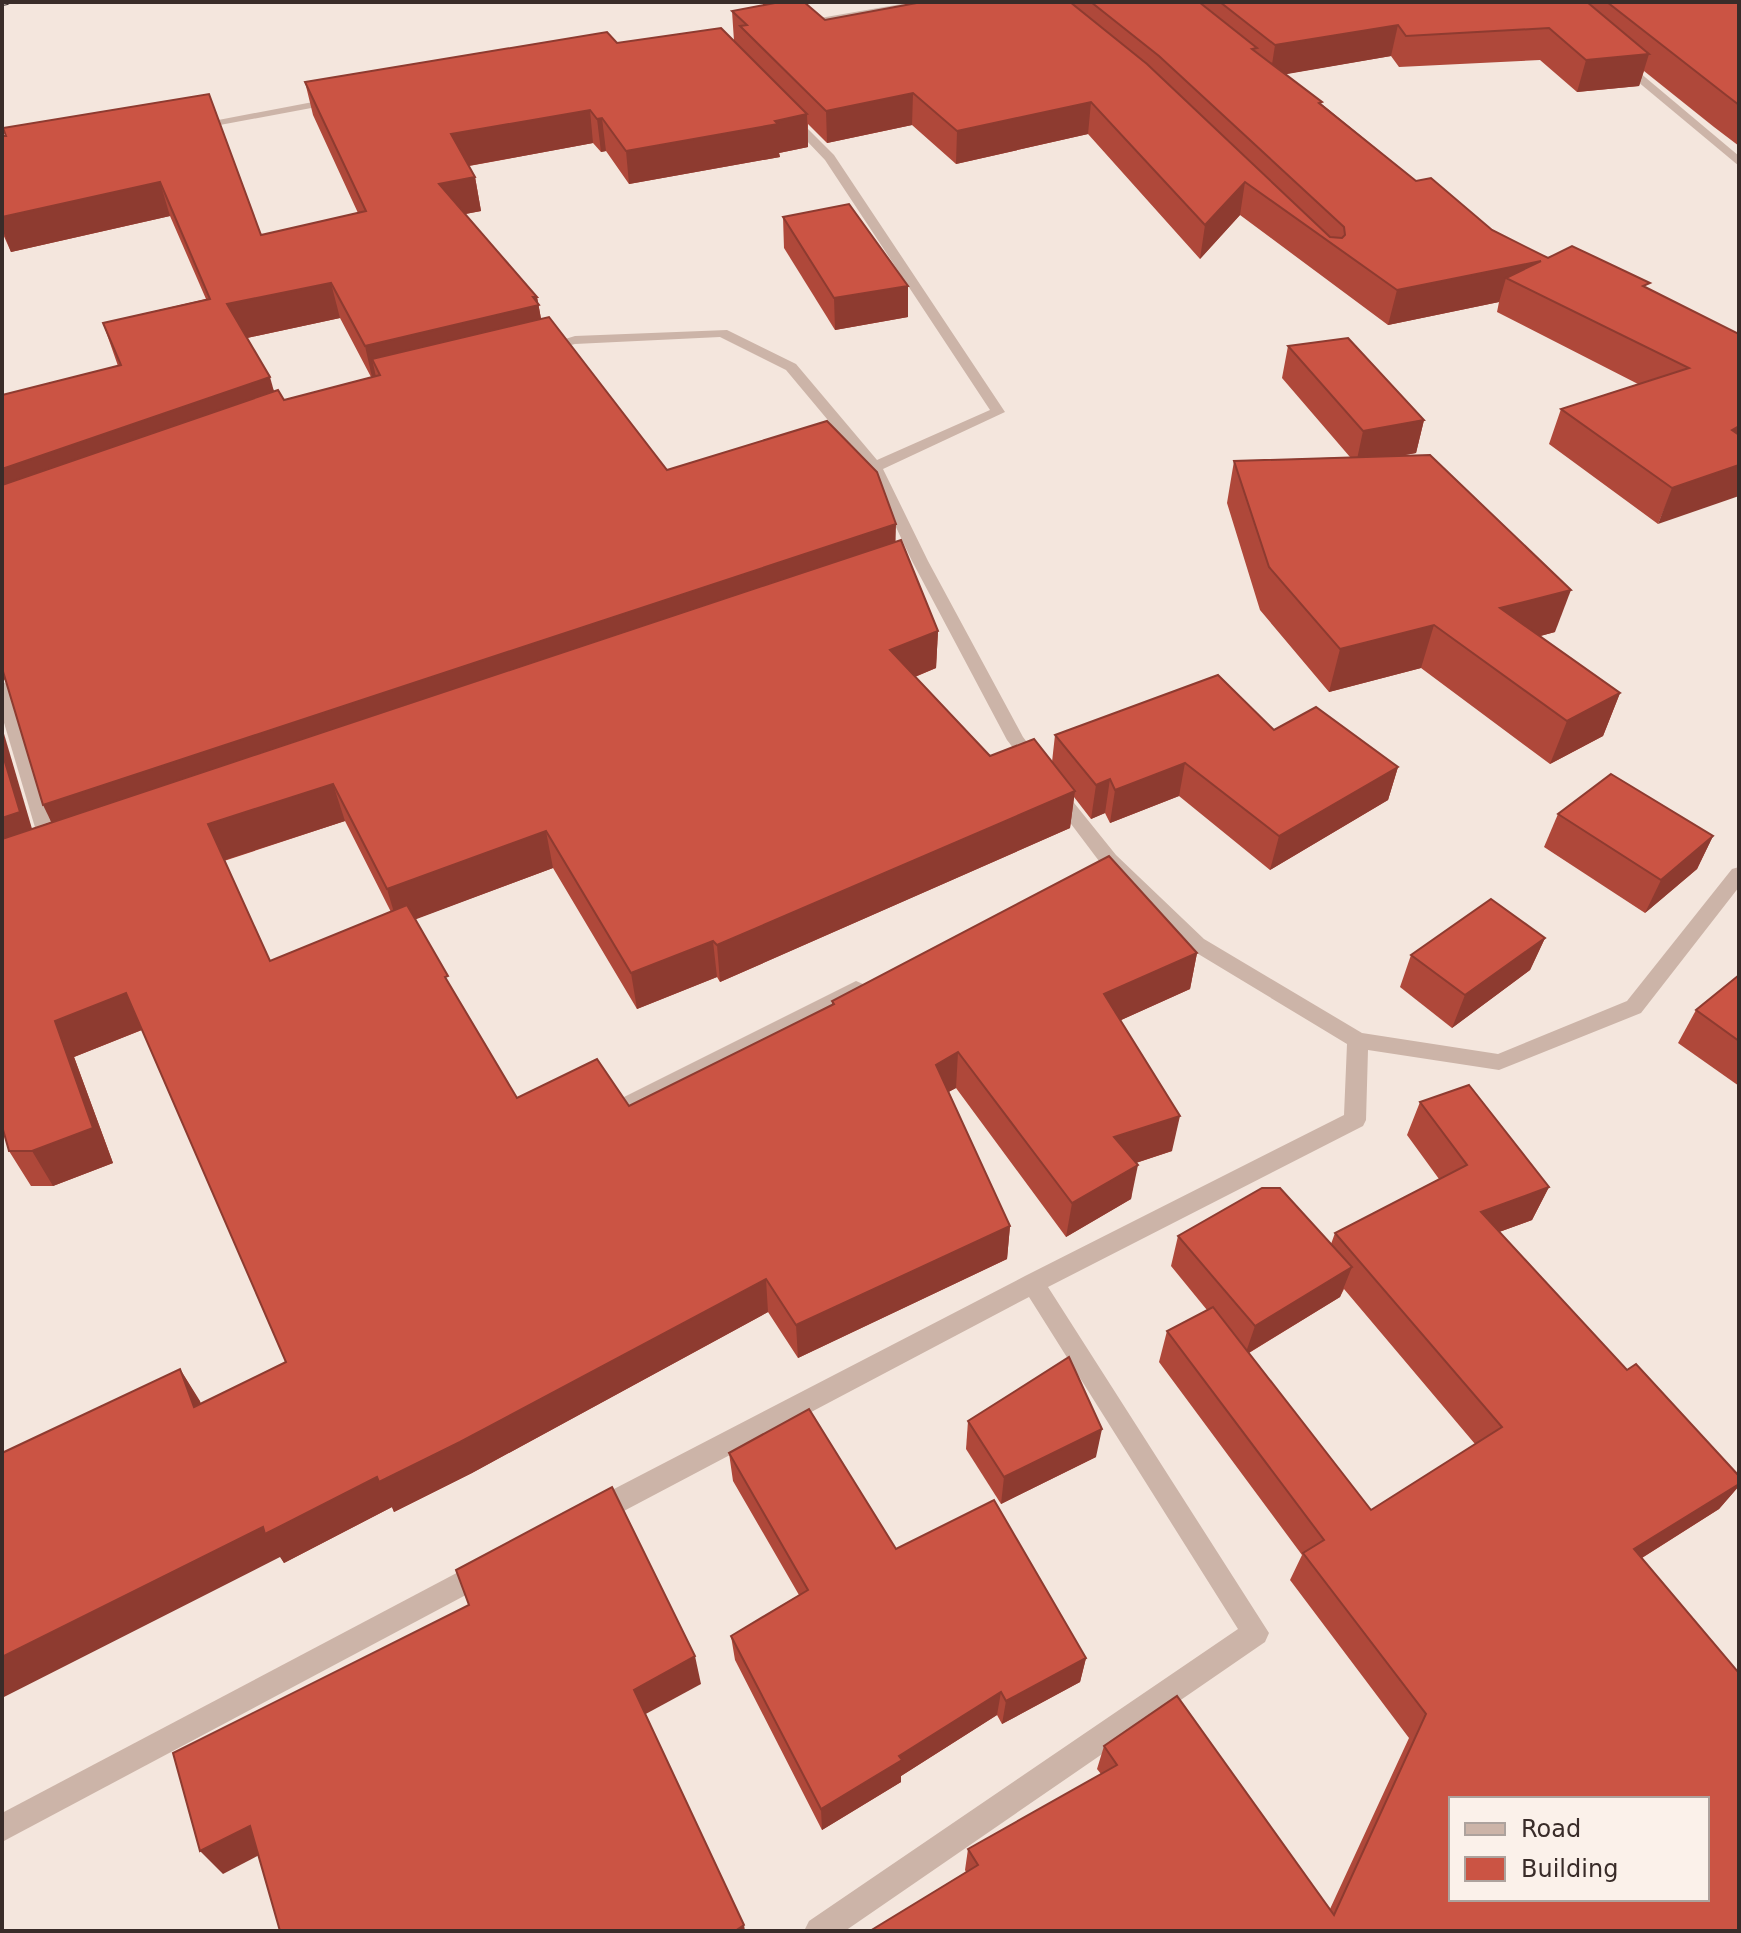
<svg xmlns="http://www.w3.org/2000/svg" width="1741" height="1933" font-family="'DejaVu Sans',sans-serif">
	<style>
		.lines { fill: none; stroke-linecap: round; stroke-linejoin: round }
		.minor { fill: #ccb4a8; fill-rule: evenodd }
		.rail-casing { stroke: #392c29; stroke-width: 6 }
		.rail { stroke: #fbf1ea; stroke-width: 4; stroke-dasharray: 11; stroke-linecap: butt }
		.wall { fill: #af483a; fill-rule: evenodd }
		.shaded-wall { fill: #8e3b30 }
		.building { fill: #cb5444; stroke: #8e3b30; stroke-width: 2; fill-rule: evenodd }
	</style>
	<rect width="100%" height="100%" fill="#f4e6dd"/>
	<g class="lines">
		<g class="minor">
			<path d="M913,2H939L796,26L791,23Z"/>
			<path d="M1619,62H1627L1739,156V166L1619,66Z"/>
			<path d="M334,98L338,99V103L193,130L187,126Z"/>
			<path d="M786,115H794L834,155L1005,412L883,469L928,561L1023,737L1045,766L1042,770H1030L1007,740L912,561L868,468L786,370L720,337L575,344L543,352L536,348L575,336L727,330L796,364L877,460L990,410L825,160L786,119Z"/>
			<path d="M2,681L11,687L60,851L58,856L51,858L42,851L2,716Z"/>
			<path d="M1056,786L1062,788L1116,855L1204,939L1362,1033L1498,1054L1627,1001L1732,869L1739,867V887L1641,1013L1499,1070L1368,1050L1366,1120L1363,1126L1048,1287L1269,1633L1265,1642L845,1931H804L809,1921L1238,1629L1029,1297L603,1522L594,1525L585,1522L581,1513L585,1504L1025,1276L1344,1115L1347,1044L1190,949L1102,865L1047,792Z"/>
			<path d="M856,981L863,984L866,989L863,994L638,1110L630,1113L622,1110L619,1104L622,1098Z"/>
			<path d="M485,1558L494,1562L498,1571L494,1580L2,1842V1813Z"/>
		</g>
		<g class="rail-casing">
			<path id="rail" d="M2,3L7,2"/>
		</g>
		<use href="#rail" class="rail"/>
	</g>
	<g class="wall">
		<path d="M922,2H1739V146L1714,127L1644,71L1639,86L1577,92L1540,60L1399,67L1391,56L1285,74L1416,181L1492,230L1548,258L1648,289L1739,334L1658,524L1549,444L1561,409L1638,384L1497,312L1499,302L1388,325L1240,215L1200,259L1088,134L956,164L912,125L827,143L808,124V147L779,153L780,157L629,184L606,151L601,152L593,143L469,166L475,177L481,211L465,214L537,297L541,319L667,470L895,542L938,631L936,668L915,677L990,756L1052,762L1055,735L1274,730L1398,767L1388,800L1270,870L1179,796L1110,823L1105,813L1091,819L1074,797L1070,828L720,982L717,977L637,1009L553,868L415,919L451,988L517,1098L629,1106L832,1005V1001L1197,953L1190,989L1121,1020L1172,1151L1136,1163L1131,1199L1066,1237L956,1088L948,1092L1010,1226L1007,1259L798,1358L768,1312L472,1473L394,1512L392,1507L284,1563L180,1369L201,1404L286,1362L142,1030L74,1057L113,1163L53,1186H31L9,1151L32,829L51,822L6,681L2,678V395L118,366L103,323L206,299L170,216L11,252L2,232V136L209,94L261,235L358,213L313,115L305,82L617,43L734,41L732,11L825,20ZM340,318L371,377L284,400L274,391L247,338ZM345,821L391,912L270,961L224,861Z"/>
		<path d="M783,217L908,317L835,330L784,248Z"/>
		<path d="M1288,346L1424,420L1416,453L1399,456L1555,632L1540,636L1620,693L1603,736L1550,764L1421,668L1329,692L1260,610L1227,503L1234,461L1350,457L1282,378Z"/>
		<path d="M1558,814L1713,836L1697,869L1645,913L1544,847Z"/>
		<path d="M1545,938L1530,970L1452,1028L1400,987L1411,955Z"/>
		<path d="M1739,975V1086L1678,1043L1696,1010Z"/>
		<path d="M1420,1102L1549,1187L1532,1220L1499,1232L1627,1370L1739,1476V1486L1719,1509L1642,1558L1739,1931H870L966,1872L965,1870L968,1849L1101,1774L1097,1769L1104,1746L1330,1909L1409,1738L1290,1580L1302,1555L1159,1362L1167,1331L1207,1310L1171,1266L1178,1236L1331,1244L1335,1233L1439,1179L1407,1135ZM1344,1289L1475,1444L1371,1510L1249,1353L1340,1297Z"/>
		<path d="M968,1421L1096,1457L1001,1504L966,1449Z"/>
		<path d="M729,1453L1086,1658L1080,1682L1002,1724L997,1715L901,1776V1782L822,1830L735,1660L731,1636L799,1595L733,1481Z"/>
	</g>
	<g class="shaded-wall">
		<path d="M1398,25L1391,56L1270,77L1275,45Z"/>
		<path d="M1649,54L1639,86L1577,92L1586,60Z"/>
		<path d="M913,93L912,125L827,143L826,111Z"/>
		<path d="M1091,102L1088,134L956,164L957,131Z"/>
		<path d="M590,110L593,143L457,168L451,134Z"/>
		<path d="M807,114L808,147L779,153L780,157L629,184L626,151Z"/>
		<path d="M602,118L606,151L601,152L597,119Z"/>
		<path d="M475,177L481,211L445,218L439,184Z"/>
		<path d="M160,182L170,216L11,252L2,228V217Z"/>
		<path d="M1245,182L1240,215L1200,259L1205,225Z"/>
		<path d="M1541,261L1506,278L1499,302L1388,325L1397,290Z"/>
		<path d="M331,283L340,318L238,340L227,304Z"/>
		<path d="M908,286V317L835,330L834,298Z"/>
		<path d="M537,297L545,340L380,375L372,359L377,381L373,382L365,346Z"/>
		<path d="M270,377L280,413L2,511V469Z"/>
		<path d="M1424,420L1416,453L1356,464L1363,431Z"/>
		<path d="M1739,426V454L1732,430Z"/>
		<path d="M1739,465V496L1658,524L1672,488Z"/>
		<path d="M896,524L895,561L61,842L43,805Z"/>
		<path d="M1571,590L1555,632L1486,651L1500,608Z"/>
		<path d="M1434,625L1421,668L1329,692L1340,649Z"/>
		<path d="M938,631L936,668L890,687V650Z"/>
		<path d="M1620,693L1603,736L1550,764L1567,721Z"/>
		<path d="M2,727L38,849L2,862Z"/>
		<path d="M1185,763L1179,796L1110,823L1115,790Z"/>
		<path d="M1398,767L1388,800L1270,870L1279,836Z"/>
		<path d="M1110,779L1105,813L1091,819L1096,785Z"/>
		<path d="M333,784L345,821L222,861L208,824Z"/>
		<path d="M1075,791L1070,828L720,982L717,945Z"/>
		<path d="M546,831L553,868L398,926L387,889Z"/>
		<path d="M1713,836L1697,869L1645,913L1661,880Z"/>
		<path d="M1545,938L1530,970L1452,1028L1465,995Z"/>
		<path d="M713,941L717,977L637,1009L631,973Z"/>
		<path d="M1197,953L1190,989L1099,1030L1104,994Z"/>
		<path d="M126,993L144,1029L74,1057L113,1163L53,1186L32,1151L55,1021Z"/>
		<path d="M958,1052L956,1088L934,1100L936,1065Z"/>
		<path d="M1180,1116L1172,1151L1108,1172L1114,1137Z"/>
		<path d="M1138,1165L1131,1199L1066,1237L1072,1203Z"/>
		<path d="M1549,1187L1532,1220L1466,1244L1481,1212Z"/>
		<path d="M1010,1226L1007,1259L798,1358L796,1325Z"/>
		<path d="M1352,1267L1340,1297L1245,1355L1255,1326Z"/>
		<path d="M766,1279L768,1312L472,1473L394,1512L392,1507L284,1563L280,1557L2,1698V1657L263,1527Z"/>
		<path d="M180,1369L200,1401L213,1439L194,1407Z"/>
		<path d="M1102,1429L1096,1457L1001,1504L1004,1477Z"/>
		<path d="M1739,1484V1486L1719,1509L1613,1576L1634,1549Z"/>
		<path d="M695,1656L701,1684L642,1716L634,1690Z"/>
		<path d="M1086,1658L1080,1682L1002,1724L1006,1701Z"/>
		<path d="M1001,1692L997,1715L901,1776V1782L822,1830L821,1809L899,1756Z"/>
		<path d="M250,1826L271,1849L223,1874L200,1851Z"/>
		<path d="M744,1925L745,1931H735Z"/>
	</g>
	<g class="building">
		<path d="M780,2H804L825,20L922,2H1070L1147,64L1330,237L1342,238L1345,235L1344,227L1159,56L1091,2H1199L1257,48L1252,49L1322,102L1319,103L1416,181L1431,178L1492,230L1548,258L1572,246L1650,283L1643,286L1739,334V426L1732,430L1739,435V465L1672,488L1561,409L1689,368L1506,278L1541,261L1397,290L1245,182L1205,225L1091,102L957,131L913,93L826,111L740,26L747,25L732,11Z"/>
		<path d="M1220,2H1587L1649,54L1586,60L1549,28L1406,36L1398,25L1275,45Z"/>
		<path d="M1607,2H1739V105L1726,95Z"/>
		<path d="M721,28L807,114L775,121L778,124L626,151L602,118L597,119L590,110L451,134L475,177L439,184L537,297H533L539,305L365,346L331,283L227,304L270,377L2,469V395L121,365L103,323L210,299L160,182L2,217V136H6L3,128L209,94L261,235L366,211L305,82L607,32L617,43Z"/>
		<path d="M849,204L908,286L834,298L783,217Z"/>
		<path d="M549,317L667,470L827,421L877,472L896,524L43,805L2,668V485L278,390L284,400L380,375L372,359Z"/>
		<path d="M1348,338L1424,420L1363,431L1288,346Z"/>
		<path d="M1430,455L1571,590L1500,608L1620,693L1567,721L1434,625L1340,649L1269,567L1234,461Z"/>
		<path d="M901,540L938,631L890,650L990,756L1034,739L1075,791L717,945L713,941L631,973L546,831L387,889L333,784L208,824L270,961L407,905L448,976L445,977L517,1098L597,1059L629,1106L834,1004L832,1001L1109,856L1197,953L1104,994L1180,1116L1114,1137L1138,1165L1072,1203L958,1052L936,1065L1010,1226L796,1325L766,1279L460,1442L379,1482L377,1477L265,1534L263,1527L2,1657V1453L180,1369L194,1407L286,1362L126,993L55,1021L93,1128L32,1151H9L2,1126V839Z"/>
		<path d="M1218,675L1274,730L1316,707L1398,767L1279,836L1185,763L1115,790L1110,779L1096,785L1055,735Z"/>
		<path d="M2,752L20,812L2,818Z"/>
		<path d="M1611,774L1713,836L1661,880L1558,814Z"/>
		<path d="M1491,899L1545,938L1465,995L1411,955Z"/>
		<path d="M1739,975V1041L1696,1010Z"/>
		<path d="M1469,1085L1549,1187L1481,1212L1627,1370L1636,1364L1739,1476V1484L1634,1549L1739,1673V1931H870L978,1865L968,1849L1117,1765L1104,1746L1177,1696L1334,1915L1426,1714L1303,1553L1324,1540L1167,1331L1213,1307L1371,1510L1502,1427L1335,1233L1467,1165L1420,1102ZM1451,1799H1707V1899H1451Z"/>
		<path d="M1262,1188H1280L1352,1267L1255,1326L1178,1236Z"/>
		<path d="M1069,1357L1102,1429L1004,1477L968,1421Z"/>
		<path d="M809,1409L896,1549L994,1500L1086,1658L1006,1701L1001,1692L899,1756L902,1760L821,1809L731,1636L808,1590L729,1453Z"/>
		<path d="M612,1487L695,1656L634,1690L744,1925L735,1931H280L250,1826L200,1851L173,1753L469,1605L456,1570Z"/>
	</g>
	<rect width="1741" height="1933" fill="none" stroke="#392c29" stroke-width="8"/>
	<rect x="1449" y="1797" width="260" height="104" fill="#fbf1ea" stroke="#ada29d" stroke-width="2"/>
	<rect x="1465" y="1823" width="40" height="12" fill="#ccb4a8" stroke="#ada29d" stroke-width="2"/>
	<text x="1521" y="1837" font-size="24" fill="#392c29">Road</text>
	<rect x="1465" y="1857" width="40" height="24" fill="#cb5444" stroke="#ada29d" stroke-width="2"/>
	<text x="1521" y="1877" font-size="24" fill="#392c29">Building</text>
</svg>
